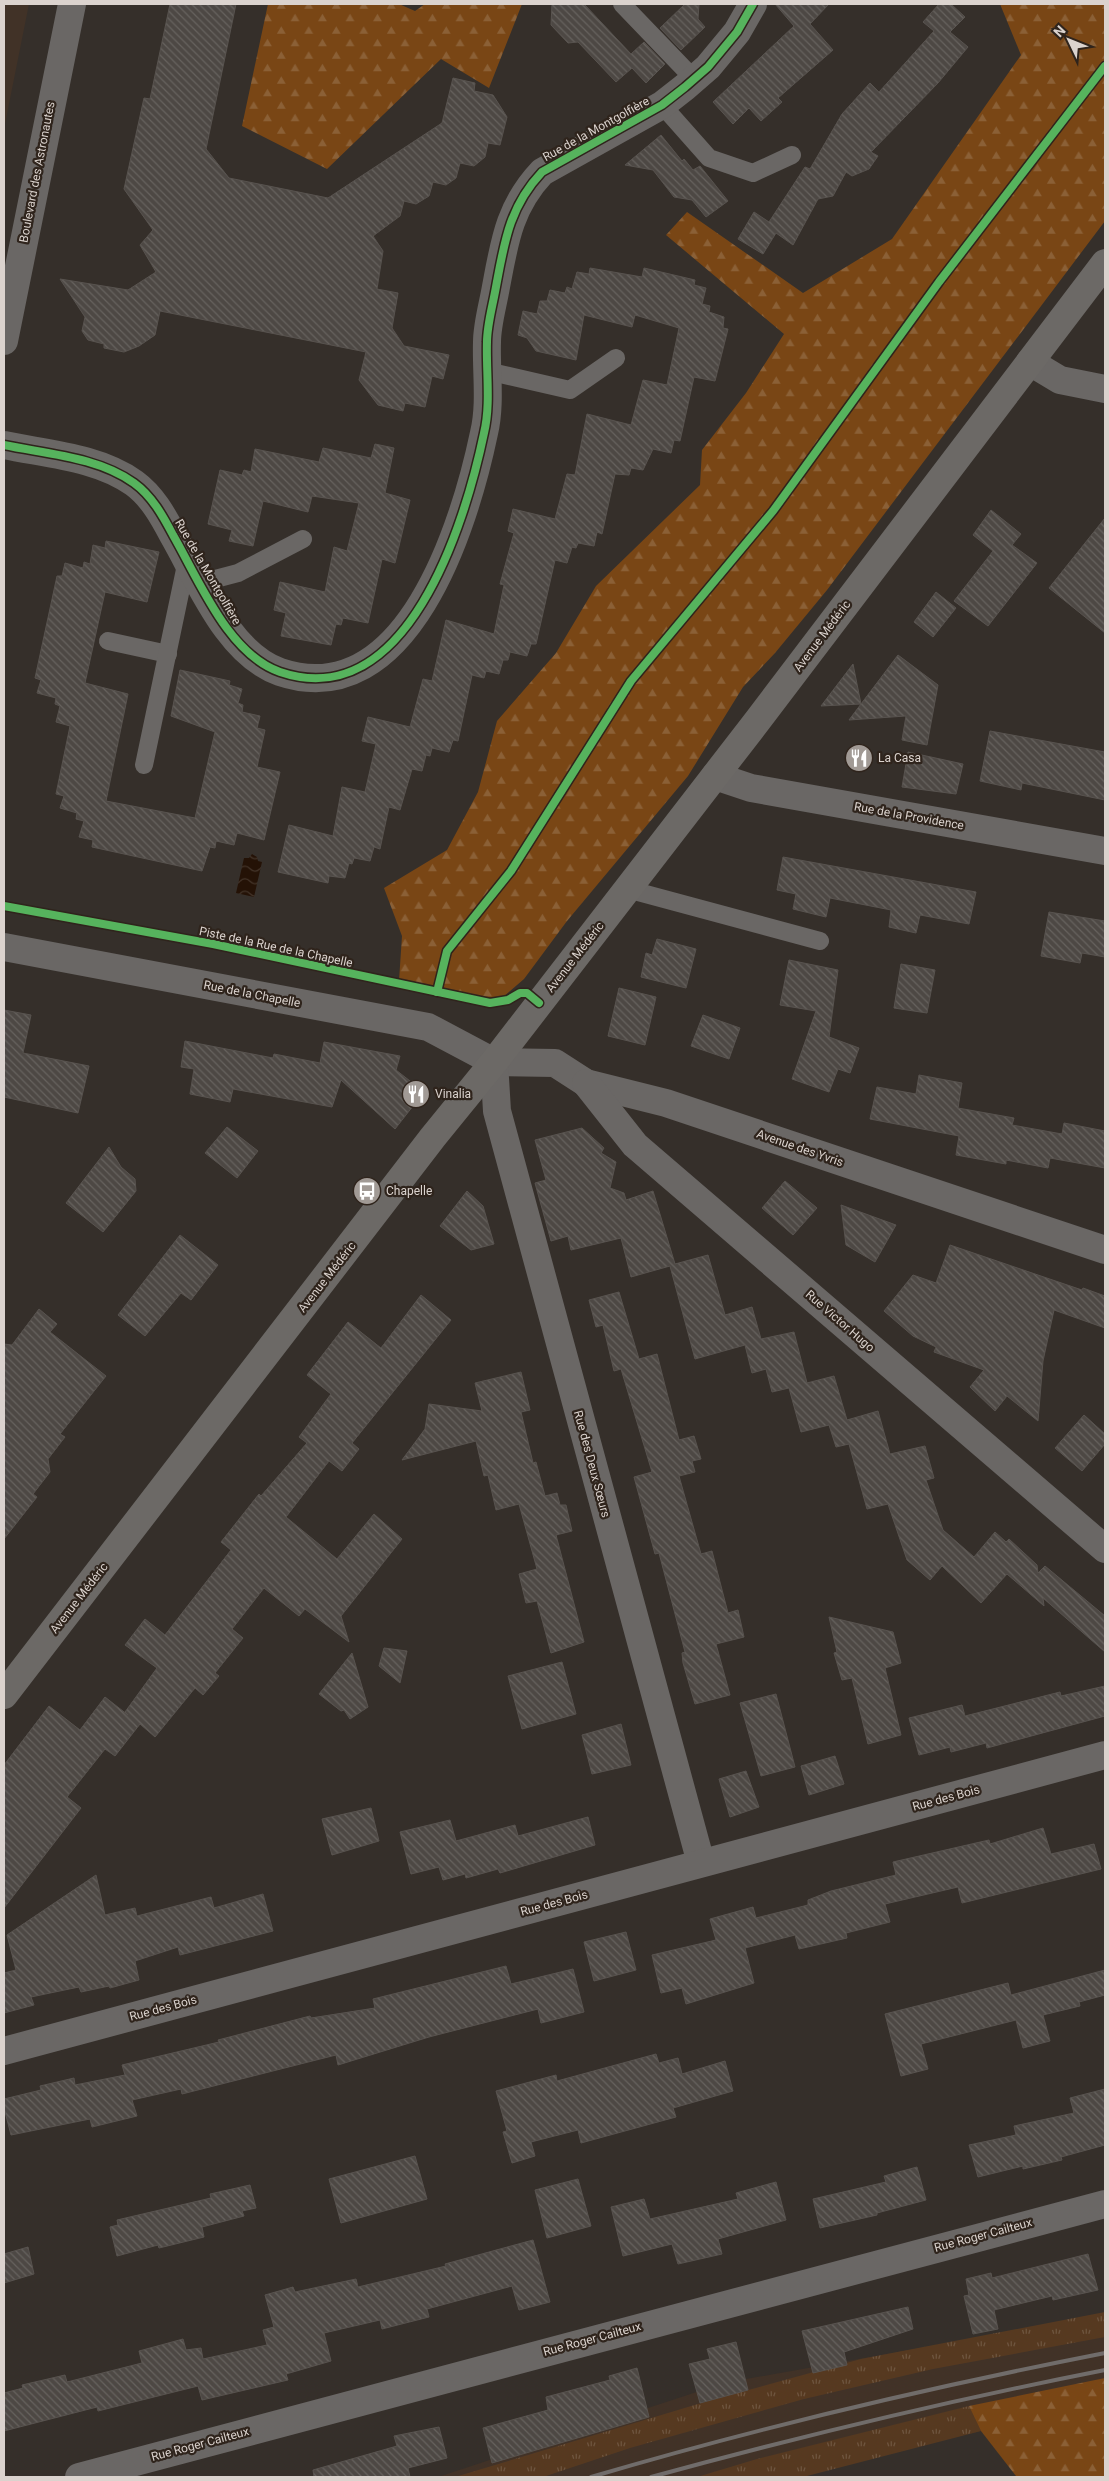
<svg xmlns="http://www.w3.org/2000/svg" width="1109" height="2481" font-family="Roboto,sans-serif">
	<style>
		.built { fill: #413227 }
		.grass { fill: url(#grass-tufts) }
		.forest { fill: url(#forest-firs) }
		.water { fill: url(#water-waves) }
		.building { fill: url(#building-back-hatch); stroke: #58534f }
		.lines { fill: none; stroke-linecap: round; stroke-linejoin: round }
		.lane { stroke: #6a6765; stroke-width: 18 }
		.street { stroke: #6a6765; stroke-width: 28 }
		.secondary { stroke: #6c6966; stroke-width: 28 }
		.rail { stroke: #706c6a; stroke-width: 4 }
		.cycleway-casing { stroke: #2f241c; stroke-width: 11 }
		.cycleway { stroke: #56b35d; stroke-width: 8 }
		.labels { text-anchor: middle; stroke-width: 4.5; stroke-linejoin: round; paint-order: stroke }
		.street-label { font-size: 12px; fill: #dbd3ce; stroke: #2f241c }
		.poi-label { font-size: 12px; fill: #dbd3ce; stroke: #2f241c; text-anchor: start }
	</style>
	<defs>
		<pattern id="grass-tufts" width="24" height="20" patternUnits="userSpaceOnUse" patternTransform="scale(1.25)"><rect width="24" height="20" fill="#563920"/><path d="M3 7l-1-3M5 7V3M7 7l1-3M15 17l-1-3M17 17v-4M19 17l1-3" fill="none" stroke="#6e553f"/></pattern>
		<pattern id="forest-firs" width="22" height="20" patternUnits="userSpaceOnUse" patternTransform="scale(1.25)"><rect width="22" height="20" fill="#794615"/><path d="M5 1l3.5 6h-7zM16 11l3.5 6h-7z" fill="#8b6036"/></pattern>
		<pattern id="water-waves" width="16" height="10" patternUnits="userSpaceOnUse" patternTransform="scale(1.25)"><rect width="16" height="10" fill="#241206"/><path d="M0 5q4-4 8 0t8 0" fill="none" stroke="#433429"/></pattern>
		<pattern id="building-back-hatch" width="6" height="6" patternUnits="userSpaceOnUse" patternTransform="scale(1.25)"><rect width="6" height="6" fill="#4d4844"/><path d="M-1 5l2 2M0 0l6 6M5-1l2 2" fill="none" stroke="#66625e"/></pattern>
	</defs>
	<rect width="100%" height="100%" fill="#352f2a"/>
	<g class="built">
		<path d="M4,4H29L4,129Z"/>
		<path d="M1105,2315V2409L981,2431L789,2477H438L724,2383Z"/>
	</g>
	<g class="grass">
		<path d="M1105,2312V2337L933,2369L804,2399L630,2448L543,2477H455L708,2401L861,2359Z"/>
		<path d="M969,2406L981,2431L803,2477H697L757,2459Z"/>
	</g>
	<g class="forest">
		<path d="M268,4H399L415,11L425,4H522L489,88L441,59L327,169L242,126Z"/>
		<path d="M1000,4H1105V221L827,590L775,653L743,687L688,776L567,921L524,979L495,1004L399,981L402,936L384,888L447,850L478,792L497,721L556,653L596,586L700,485L702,450L746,393L784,334L666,235L687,212L803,293L892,239L1021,55Z"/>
		<path d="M1105,2378V2477L1016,2476L981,2431L969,2406Z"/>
	</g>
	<path class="water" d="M252,854L257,857L258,861L262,862L254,897L236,893L244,858H249Z"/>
	<g class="building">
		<path d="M170,4H236L206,149L229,178L328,198L442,123L453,78L475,83L474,91L493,95L507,117L500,145L488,143L485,157L474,166L460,163L456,178L446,185L433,182L429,196L416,204L404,201L400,216L373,236L383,251L377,289L398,293L392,328L404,346L449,355L443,379L432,376L425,407L405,403L403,411L378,405L359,380L366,352L160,311L155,335L139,346L124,352L104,348V344L88,340L82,331L85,317L60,279L128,290L156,272L140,245L153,230L124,189L144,98L150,99Z"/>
		<path d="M552,4H584L631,54L644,42L665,64L646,83L632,68L616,82L578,42L568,43L551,25Z"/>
		<path d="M685,4H699L698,19L705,27L681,50L660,28Z"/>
		<path d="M775,4H829L810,24L833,50L778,98L782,102L761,121L749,108L733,124L713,102L794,26Z"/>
		<path d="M939,4H951L965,17L950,32L968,47L938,83L871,152L878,156L869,169L852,176L846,172L833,196L818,199L793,245L776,233L763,254L738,239L754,212L769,222L805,167L810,169L842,114L870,83L879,92L934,31L923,22Z"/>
		<path d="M661,135L682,161L684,159L693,170L700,166L728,201L706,217L692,200L674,197L653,170L625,165Z"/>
		<path d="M590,268L642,277L644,268L695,280L694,285L706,288L702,304L710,306L709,312L724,317L723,328L728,329L715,381L694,377L680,441L674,440L671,453L653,449L643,470L631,468L629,475L615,474L602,534L597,532L594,546L578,543L576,548L572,547L567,563L555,560L536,644H531L527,656L510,652L508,660H503L499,674L486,671L484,678L472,675L458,741L453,740L449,752L432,748L430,756L426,755L422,771L412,769L400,810L389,807L380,849L374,847L370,861L354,858L352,864L349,863L345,878L329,876L328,883L278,872L289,825L333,836L342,787L365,792L376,744L362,741L368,717L410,727L423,679L432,681L446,620L494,634L504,585L500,584L514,533L508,531L513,509L555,519L567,474L575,475L587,414L631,425L643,380L667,385L679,328L635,315L632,327L584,315L576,360L536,351L527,338L518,335L523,311L537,314L540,301H547L550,290L565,293L567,287L572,289L577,272L589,274Z"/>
		<path d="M375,444L394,448L385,493L410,500L395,563L382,559L368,623L343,618L341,625L336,624L331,645L281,636L286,613L274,610L280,582L325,592L334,547L347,551L359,503L312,496L308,512L263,501L253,546L229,541L232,530L208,524L220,470L242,475L244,470L251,472L255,449L319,462L323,448L371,458Z"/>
		<path d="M991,510L1021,534L1012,545L1037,563L988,626L954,601L993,551L973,535Z"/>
		<path d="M1105,518V633L1049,588Z"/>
		<path d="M106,541L159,552L147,602L105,592L85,683L128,694L106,801L195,818L215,732L171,716L180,670L230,681L229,685L242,689L238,703L243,705L242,712L260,716L257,728L265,730L257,767L280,772L264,840L237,833L234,845L216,841L215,848L210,847L202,871L92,847L93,840L79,837L84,821L76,819L77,813L60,808L64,796L56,794L70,726L56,722L60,706L55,704L56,698L37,693L41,680L35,678L57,576H62L65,563L83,568L84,562L90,564L93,545L105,548Z"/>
		<path d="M936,592L956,608L933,637L914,622Z"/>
		<path d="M898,655L938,685L927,745L902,740L906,716L849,720L861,704L821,706L853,664L861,704Z"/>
		<path d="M990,731L1105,752V800L1022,783L1021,790L980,781Z"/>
		<path d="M908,752L963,764L956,794L902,787Z"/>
		<path d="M783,857L976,892L969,924L920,915L916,933L889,927L891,910L830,898L826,917L793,909L796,894L777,890Z"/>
		<path d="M1049,912L1105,921V957L1082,953L1080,963L1041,956Z"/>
		<path d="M657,939L696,949L686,988L641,977L646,953L652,955Z"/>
		<path d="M789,960L838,970L829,1037L859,1048L850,1073L838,1069L829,1092L792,1079L816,1011L780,1005Z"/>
		<path d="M901,964L935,970L927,1013L894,1008Z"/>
		<path d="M619,988L656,997L645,1045L608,1036Z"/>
		<path d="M4,1010L31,1015L23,1053L89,1066L78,1113L4,1097Z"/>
		<path d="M703,1015L740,1028L729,1059L691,1046Z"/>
		<path d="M185,1041L273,1058L274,1054L320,1063L324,1042L400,1056L396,1070L424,1092L395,1129L341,1080L332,1107L233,1089L230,1102L190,1094L194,1069L181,1067Z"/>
		<path d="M919,1075L962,1083L958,1108L1014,1118L1012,1125L1062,1134L1064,1123L1105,1131V1168L1050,1158L1048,1168L1006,1160V1164L956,1155L959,1136L870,1119L877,1087L916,1094Z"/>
		<path d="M227,1127L258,1151L237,1178L205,1153Z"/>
		<path d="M582,1128L604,1148L601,1153L616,1162L610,1188L624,1193L626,1200L653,1191L675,1264L708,1255L725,1315L752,1307L761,1339L794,1332L807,1383L834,1376L847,1420L878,1411L890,1454L925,1446L934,1478L926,1480L943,1530L974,1557L995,1532L1006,1542L1009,1539L1037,1565L1038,1573L1045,1566L1105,1616V1652L1043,1598L1044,1606L1007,1574L981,1603L942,1566L930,1580L907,1560L888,1504L867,1509L849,1444L836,1447L829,1425L801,1432L789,1388L772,1392L766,1369L752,1373L745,1345L695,1359L670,1266L631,1277L621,1238L571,1250L568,1236L551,1241L535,1183L546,1180L535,1140Z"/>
		<path d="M109,1147L121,1167L135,1179L136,1191L103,1232L66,1203Z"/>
		<path d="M785,1181L817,1208L793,1235L762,1208Z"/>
		<path d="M467,1191L483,1206L494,1244L471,1250L440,1226Z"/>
		<path d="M841,1205L896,1225L875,1262L846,1245Z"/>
		<path d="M180,1235L218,1265L191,1300L181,1293L145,1336L118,1315Z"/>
		<path d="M950,1245L1082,1290L1083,1288L1105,1296V1328L1054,1310L1043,1361L1038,1421L1007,1396L995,1411L970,1387L984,1370L934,1352L936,1347L913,1336L884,1311L913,1275L936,1283Z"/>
		<path d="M619,1292L639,1359L657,1354L679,1440L694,1436L701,1459L692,1461L695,1472L679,1476L701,1554L712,1551L728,1613L738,1610L744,1637L716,1644L730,1695L695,1704L683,1663L682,1653L685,1652L659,1553L655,1554L634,1477L652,1472L621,1369L614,1371L603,1325L596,1327L589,1300Z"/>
		<path d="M421,1295L451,1320L352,1443L359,1449L342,1471L329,1461L286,1517L337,1559L374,1514L402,1539L341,1616L349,1642L305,1609L299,1616L264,1588L232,1629L243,1638L215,1673L219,1676L203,1695L195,1688L155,1737L140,1724L115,1756L105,1749L67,1797L81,1808L4,1908V1765L49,1706L80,1730L105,1697L128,1715L125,1712L157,1668L125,1645L145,1619L165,1635L231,1550L221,1542L259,1494L261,1496L307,1443L299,1437L331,1394L307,1375L348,1322L381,1348Z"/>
		<path d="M39,1309L57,1324L50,1332L106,1376L60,1434L65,1437L48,1459L50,1472L33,1494L37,1497L4,1539V1344L12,1345Z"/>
		<path d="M521,1372L530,1410L521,1412L533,1463L536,1462L545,1496L557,1493L560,1505H566L572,1531L556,1535L584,1642L551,1653L537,1601L526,1603L519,1574L537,1569L519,1504L496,1510L488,1475L484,1476L476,1441L402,1460L425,1429L429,1404L482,1411L475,1383Z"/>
		<path d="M1084,1415L1105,1434V1444L1082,1471L1055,1448Z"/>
		<path d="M829,1617L893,1632L901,1663L885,1668L901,1735L868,1744L852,1678L842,1680L834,1653L837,1652Z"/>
		<path d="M384,1648L407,1651L400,1683L379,1666Z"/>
		<path d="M352,1653L368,1707L350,1719L344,1710L341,1711L319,1694Z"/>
		<path d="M562,1662L576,1714L522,1729L508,1676Z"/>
		<path d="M1105,1686V1716L987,1748L986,1743L951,1752L950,1747L919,1755L909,1718L962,1705L965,1716L1060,1692L1061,1696Z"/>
		<path d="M776,1694L795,1767L761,1776L740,1703Z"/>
		<path d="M621,1724L631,1765L592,1774L582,1735Z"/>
		<path d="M835,1756L844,1784L809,1795L801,1766Z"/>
		<path d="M746,1771L759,1807L730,1817L719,1779Z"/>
		<path d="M371,1808L379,1841L332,1855L322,1819Z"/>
		<path d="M588,1817L595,1845L500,1873L498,1869L466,1878L465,1874L443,1880L439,1867L411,1874L400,1832L450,1820L456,1841L515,1825L518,1836Z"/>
		<path d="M1043,1828L1051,1854L1094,1844L1101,1869L962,1903L958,1887L885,1904L890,1922L846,1933L847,1938L799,1949L795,1935L745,1948L754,1983L686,2004L682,1988L661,1993L652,1955L716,1940L710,1919L753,1907L756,1918L808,1905V1900L831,1891L896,1875L893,1862L989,1840L990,1844Z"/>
		<path d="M96,1875L105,1915L135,1908L137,1916L211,1897L214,1908L263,1894L273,1931L180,1955L178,1947L135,1961L139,1980L110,1988L109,1986L81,1992L79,1987L31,1997L34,2005L4,2013V1973L16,1970L7,1935Z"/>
		<path d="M626,1932L636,1970L594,1981L584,1942Z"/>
		<path d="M506,1966L511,1984L573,1969L584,2012L541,2023L538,2009L429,2037L338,2065L336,2055L182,2094L181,2089L132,2100L137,2116L92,2127L90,2119L11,2135L4,2108V2099L41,2090L40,2086L74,2078L75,2085L125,2075L122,2065L219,2042L218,2040L310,2016L311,2018L375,2008L373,1999Z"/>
		<path d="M1105,1970V1995L1079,2002L1080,2006L1043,2015L1050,2041L1023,2048L1016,2020L921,2044L928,2069L901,2076L885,2014L1008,1983L1011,1995Z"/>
		<path d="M656,2054L659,2063L678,2058L682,2074L725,2061L733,2091L673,2108L676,2117L581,2143L578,2130L531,2142L535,2156L512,2163L503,2132L507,2131L496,2091L556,2075L557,2081Z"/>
		<path d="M1105,2089V2145L1061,2157L1062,2160L1023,2169V2166L978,2177L969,2145L1016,2135L1014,2126L1074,2113L1070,2098Z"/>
		<path d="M415,2156L427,2199L341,2223L329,2179Z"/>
		<path d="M917,2167L926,2200L877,2213V2215L820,2228L813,2199L886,2182L884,2176Z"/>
		<path d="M578,2179L591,2226L547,2238L535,2190Z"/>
		<path d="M776,2182L786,2220L718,2239L722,2254L678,2264L672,2244L623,2256L611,2207L644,2199L650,2219L738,2199L736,2193Z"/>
		<path d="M250,2185L256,2208L242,2211L244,2216L202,2227L204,2237L159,2248L158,2245L117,2256L110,2227L118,2225L117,2220L211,2198L210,2194Z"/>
		<path d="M533,2240L550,2302L519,2310L512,2286L427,2309L429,2317L382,2329L380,2320L324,2333L331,2361L286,2374L288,2380L202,2400L198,2386L98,2411L97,2407L4,2431V2393L23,2388L22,2385L65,2375L67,2382L142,2363L139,2351L183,2339L186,2350L201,2348L203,2359L267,2345L263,2330L274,2327L265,2295L293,2287L295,2292L356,2279L358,2287L446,2266L445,2264Z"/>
		<path d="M28,2247L34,2274L4,2283V2254Z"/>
		<path d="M1088,2254L1098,2290L1053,2300L1052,2296L994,2310L998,2329L973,2334L964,2296L969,2295L966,2279L991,2273L992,2278Z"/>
		<path d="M908,2307L913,2329L844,2352L847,2365L813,2373L802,2331Z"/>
		<path d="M736,2342L748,2390L700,2403L689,2364L710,2359L707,2349Z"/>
		<path d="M637,2368L649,2417L492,2463L483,2428L548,2410L546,2397L610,2380L609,2376Z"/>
		<path d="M439,2427L447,2458L408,2468L410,2477H314L313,2470L397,2446L394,2436Z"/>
	</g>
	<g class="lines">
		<g class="lane">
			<path d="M622,4L694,79"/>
			<path d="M662,105L709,158L753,173L792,155"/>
			<path d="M487,371L570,390L616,358"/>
			<path d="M200,583L238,573L303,539"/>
			<path d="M108,641L168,654"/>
			<path d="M144,765L187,560"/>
			<path d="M627,889L820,941"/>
		</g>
		<g class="street">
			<path d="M4,341L72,4"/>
			<path d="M1030,362L1060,380L1105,389"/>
			<path d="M4,445C47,454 98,457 134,483C152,496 163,516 173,535C199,580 228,654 280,672C407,715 465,524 484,433C491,404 486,372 487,342C487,326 492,308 495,292C504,245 508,208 542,172L662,105L685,87L708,67L737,32L753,4"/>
			<path d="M715,776L751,788L1105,851"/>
			<path d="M4,947L428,1027L494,1062L555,1063L586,1083L666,1103L1105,1250"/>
			<path d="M494,1062L497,1111L701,1863"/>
			<path d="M586,1083L635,1145L1105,1549"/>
			<path d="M4,2051L1105,1755"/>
			<path d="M79,2477L1105,2204"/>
		</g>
		<path class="secondary" d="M4,1695L433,1137L494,1062L758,720L1105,263"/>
		<g class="rail">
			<path d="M591,2477C760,2427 932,2387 1105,2353"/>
			<path d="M651,2477C801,2436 952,2400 1105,2370"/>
		</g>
		<g class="cycleway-casing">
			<g id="cycleway">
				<path d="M4,445C47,454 98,457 134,483C152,496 163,516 173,535C199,580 228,654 280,672C407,715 465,524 484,433C491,404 486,372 487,342C487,326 492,308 495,292C504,245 508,208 542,172L662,105L685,87L708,67L737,32L753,4"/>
				<path d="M4,906L213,944L490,1003L508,1000L520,993H527L539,1003"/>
				<path d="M437,992L447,951L511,871L631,681L773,511L939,282L1105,66"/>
			</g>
		</g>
		<use href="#cycleway" class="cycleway"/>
	</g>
	<defs>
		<g id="restaurant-disc" transform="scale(1.4375)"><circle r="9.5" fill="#a19a95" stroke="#2f241c"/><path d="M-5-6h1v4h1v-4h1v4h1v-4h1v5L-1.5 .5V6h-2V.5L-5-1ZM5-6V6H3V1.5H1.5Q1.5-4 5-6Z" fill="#fff"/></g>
		<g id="bus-disc" transform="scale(1.4375)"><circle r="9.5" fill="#a19a95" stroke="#2f241c"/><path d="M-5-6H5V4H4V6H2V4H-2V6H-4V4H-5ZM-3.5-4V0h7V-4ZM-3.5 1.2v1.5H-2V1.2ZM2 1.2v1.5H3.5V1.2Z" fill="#fff"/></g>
	</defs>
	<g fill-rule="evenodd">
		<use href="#restaurant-disc" x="859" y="758"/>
		<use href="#restaurant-disc" x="416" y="1094"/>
		<use href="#bus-disc" x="367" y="1191"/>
	</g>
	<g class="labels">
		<g class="street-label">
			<text transform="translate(596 129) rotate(-29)" y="4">Rue de la Montgolfière</text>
			<text transform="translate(37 172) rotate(-79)" y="4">Boulevard des Astronautes</text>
			<text transform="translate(208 572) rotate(60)" y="4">Rue de la Montgolfière</text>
			<text transform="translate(822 636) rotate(-53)" y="4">Avenue Médéric</text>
			<text transform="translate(909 816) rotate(10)" y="4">Rue de la Providence</text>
			<text transform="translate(276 947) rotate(12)" y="4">Piste de la Rue de la Chapelle</text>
			<text transform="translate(575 957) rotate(-52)" y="4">Avenue Médéric</text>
			<text transform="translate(252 994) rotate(11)" y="4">Rue de la Chapelle</text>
			<text transform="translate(800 1148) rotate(19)" y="4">Avenue des Yvris</text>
			<text transform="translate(327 1277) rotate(-52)" y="4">Avenue Médéric</text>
			<text transform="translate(840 1321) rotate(41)" y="4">Rue Victor Hugo</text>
			<text transform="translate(592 1464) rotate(75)" y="4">Rue des Deux Sœurs</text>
			<text transform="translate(79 1598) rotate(-52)" y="4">Avenue Médéric</text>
			<text transform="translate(946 1798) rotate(-15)" y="4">Rue des Bois</text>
			<text transform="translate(554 1903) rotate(-15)" y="4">Rue des Bois</text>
			<text transform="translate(163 2008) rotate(-15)" y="4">Rue des Bois</text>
			<text transform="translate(983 2235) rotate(-15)" y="4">Rue Roger Cailteux</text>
			<text transform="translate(592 2339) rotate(-15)" y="4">Rue Roger Cailteux</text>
			<text transform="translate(200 2444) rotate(-15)" y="4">Rue Roger Cailteux</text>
		</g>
		<g class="poi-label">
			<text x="878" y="762">La Casa</text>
			<text x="435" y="1098">Vinalia</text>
			<text x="386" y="1195">Chapelle</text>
		</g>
	</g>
	<rect width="1109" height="2481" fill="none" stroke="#dbd3ce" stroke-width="10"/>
	<g transform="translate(1069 40) rotate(313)" stroke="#2f241c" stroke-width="4" paint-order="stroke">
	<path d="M0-4L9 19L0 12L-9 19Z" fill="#dbd3ce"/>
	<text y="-8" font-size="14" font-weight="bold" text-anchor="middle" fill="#dbd3ce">N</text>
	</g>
</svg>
